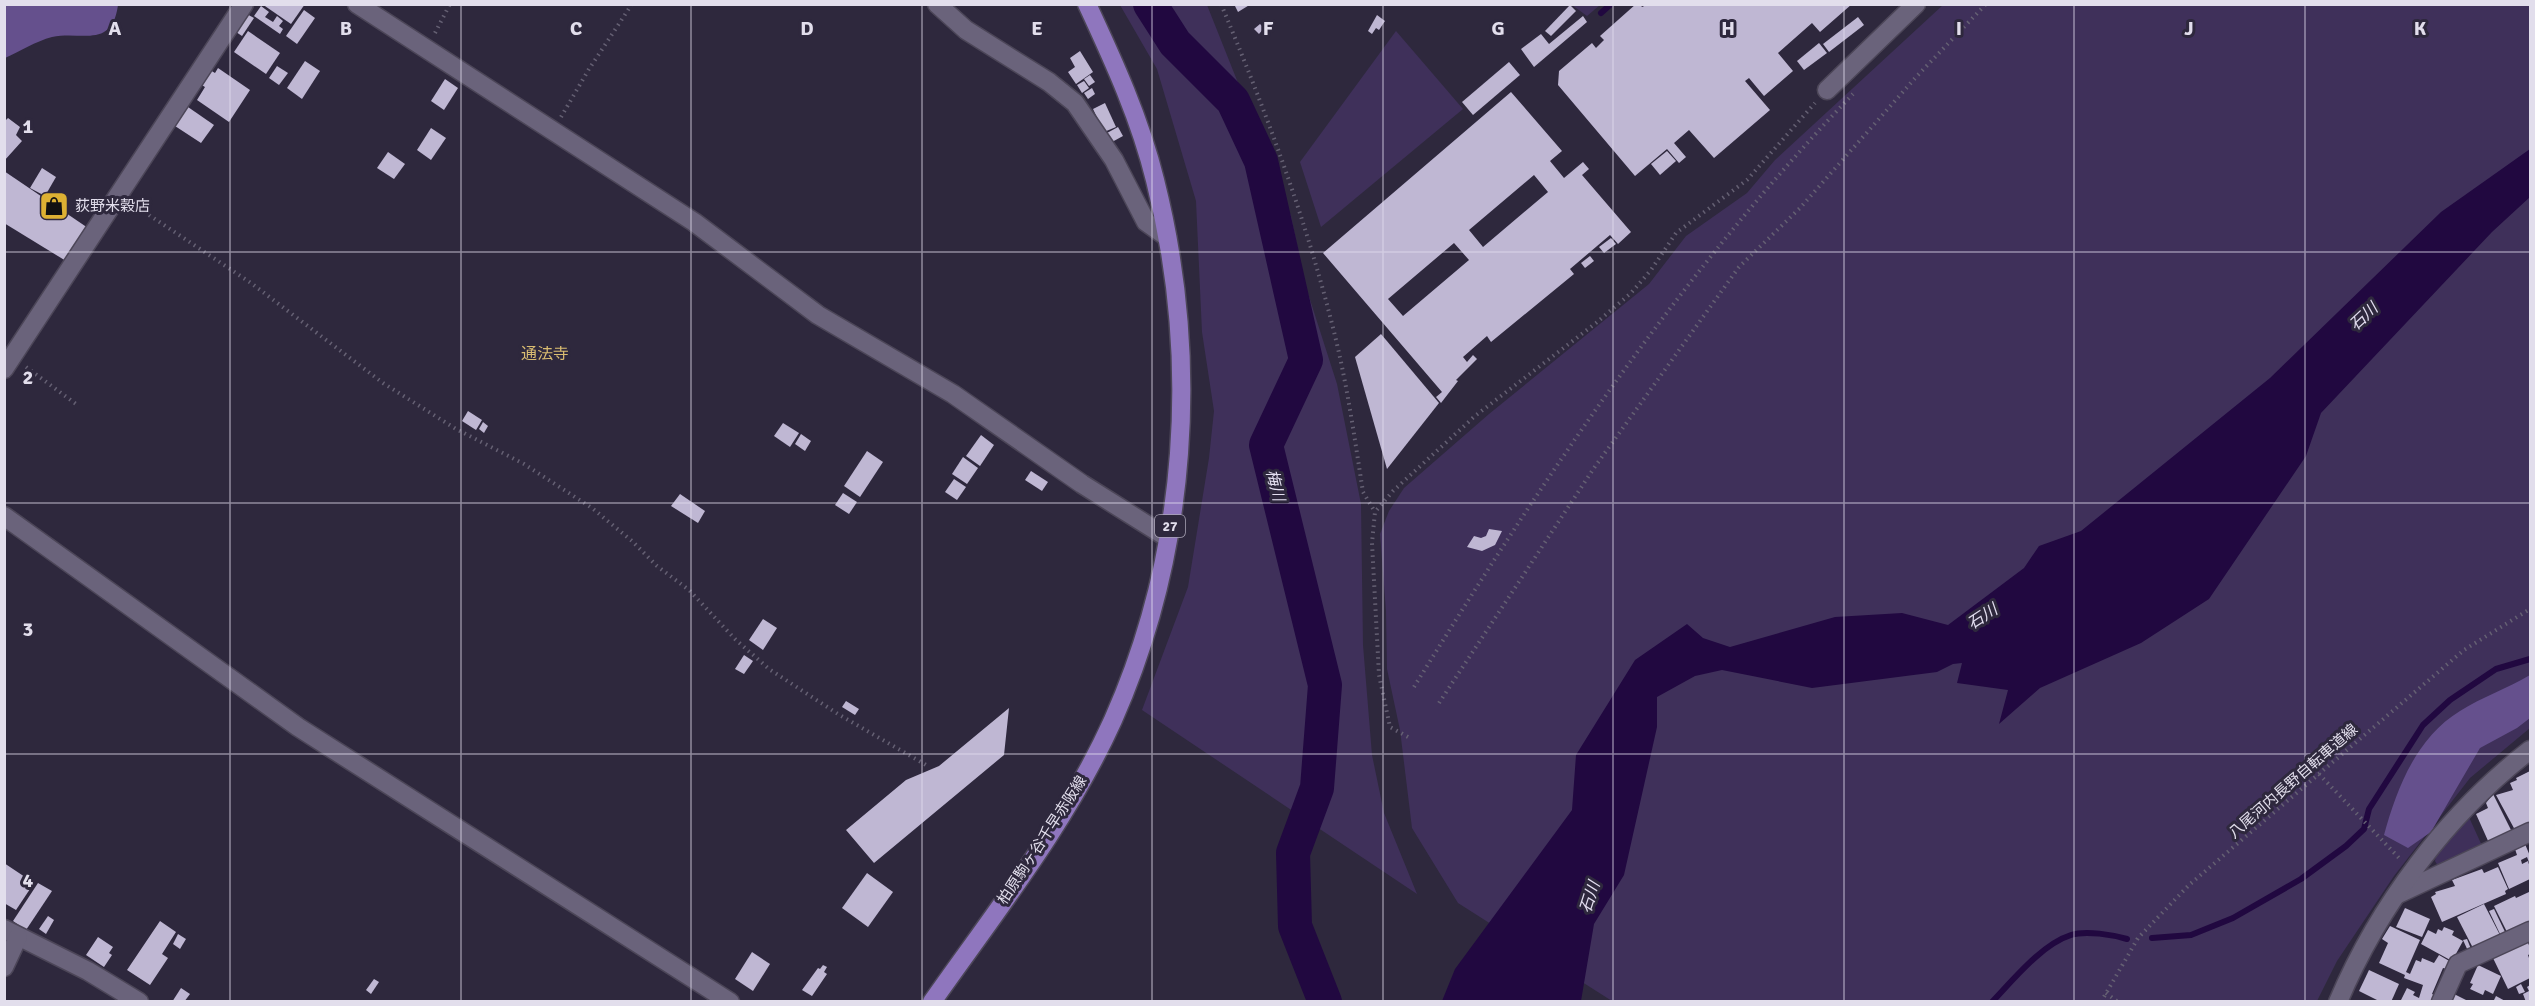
<svg xmlns="http://www.w3.org/2000/svg" width="2535" height="1006" font-family="Signika,'Noto Sans JP',sans-serif">
	<style>
		.green { fill: #3f305a }
		.forest { fill: #65508d }
		.water { fill: #210840 }
		.lines { fill: none; stroke-linecap: round; stroke-linejoin: round }
		.stream { stroke: #210840; stroke-width: 6 }
		.river { stroke: #210840; stroke-width: 34 }
		.building { fill: #bfb7d3; fill-rule: evenodd }
		.minor-casing { stroke: #4c4658; stroke-width: 21 }
		.tertiary-casing { stroke: #4c4658; stroke-width: 21 }
		.primary-casing { stroke: #4c4658; stroke-width: 21 }
		.path { stroke: #656073; stroke-width: 4; stroke-dasharray: 1.5 4.5; stroke-linecap: butt }
		.minor { stroke: #6a637b; stroke-width: 18 }
		.tertiary { stroke: #6a637b; stroke-width: 18 }
		.primary { stroke: #8f76be; stroke-width: 18 }
		.grid { fill: none; stroke: #e2deec; stroke-width: 1.5; stroke-opacity: 0.55 }
		.labels { text-anchor: middle; stroke-width: 6; stroke-linejoin: round; paint-order: stroke }
		.shield { fill: #2e283d; stroke: #aca7b8; stroke-width: 1.5 }
		.shield-label { font-size: 14px; font-weight: bold; fill: #e2deec }
		.poi-label { font-size: 15px; fill: #e2deec; stroke: #2e283d; text-anchor: start }
		.street-label { font-size: 15px; fill: #e2deec; stroke: #2e283d }
		.water-label { font-size: 16px; font-style: italic; fill: #e4dff1; stroke: #2e283d }
		.neighbourhood-label { font-size: 16px; fill: #d9bc71; stroke: #2e283d }
		.grid-label { font-size: 20px; text-anchor: middle; font-weight: bold; fill: #e2deec; stroke: #2e283d; stroke-width: 6; stroke-linejoin: round; paint-order: stroke }
	</style>
	<rect width="100%" height="100%" fill="#2e283d"/>
	<g class="green">
		<path d="M1120,5H1207L1291,216L1305,284L1337,384L1361,504L1363,645L1372,755L1384,813L1417,894L1142,710L1188,587L1209,458L1214,411L1202,332L1196,201L1157,69Z"/>
		<path d="M1572,5H1600L1587,16Z"/>
		<path d="M1943,5H2530V728L2470,778L2394,876L2337,961L2317,1001H1612L1458,903L1412,828L1400,730L1387,669L1386,611L1380,534L1389,511L1404,488L1489,414L1649,284L1686,236L1747,193L1775,160Z"/>
		<path d="M1396,31L1463,109L1321,227L1300,162Z"/>
		<path d="M2468,815L2483,848L2438,866L2435,861L2437,851Z"/>
	</g>
	<g class="forest">
		<path d="M5,4H118V5C112,49 82,31 52,37C36,41 19,52 5,58Z"/>
		<path d="M2530,675V718L2517,728L2480,748L2431,832L2408,848L2384,835C2397,788 2416,738 2460,711C2482,697 2508,688 2530,675Z"/>
	</g>
	<path class="water" d="M2530,149V197L2492,232L2321,413L2306,456L2209,599L2141,643L2040,688L1999,724L2008,690L1957,683L1962,663L1953,664L1937,672L1812,688L1722,670L1695,676L1657,697V727L1624,875L1594,924L1581,1001H1442L1455,969L1572,810L1576,755L1635,660L1687,624L1703,638L1730,647L1835,617L1902,613L1948,625L2024,568L2039,546L2081,531L2270,378L2441,212Z"/>
	<g class="lines">
		<g class="stream">
			<path d="M1601,13L1611,4"/>
			<path d="M2152,938L2191,935L2233,918L2301,879L2346,846L2364,829L2369,809L2423,725L2450,700L2496,669L2530,659"/>
			<path d="M1992,1002C2013,980 2042,944 2071,935C2086,930 2113,935 2127,939"/>
		</g>
		<path class="river" d="M1150,4L1175,43L1233,101L1261,161L1306,360L1266,445L1325,685L1317,788L1293,853L1295,926L1325,1002"/>
	</g>
	<g class="building">
		<path d="M262,4H305L291,24Z"/>
		<path d="M1234,4H1251L1238,12Z"/>
		<path d="M1636,4L1643,7L1645,4H1852L1820,32L1812,23L1778,53L1793,71L1764,96L1749,78L1745,81L1770,110L1714,158L1689,130L1674,143L1686,157L1679,163L1667,149L1635,176L1558,85L1559,71L1592,43L1596,48L1604,40L1600,36Z"/>
		<path d="M1570,5L1576,11L1551,36L1545,31Z"/>
		<path d="M261,6L269,12L265,17L273,22L277,16L283,21L279,26L283,29L280,34L254,16Z"/>
		<path d="M304,10L315,18L297,44L286,36Z"/>
		<path d="M245,13L254,18L242,36L233,30Z"/>
		<path d="M1377,15L1385,21L1379,30L1376,28L1372,34L1368,31Z"/>
		<path d="M1583,16L1587,22L1534,67L1521,49L1541,34L1549,44Z"/>
		<path d="M1858,17L1864,25L1829,52L1823,44Z"/>
		<path d="M1260,24L1264,28L1259,34L1254,29Z"/>
		<path d="M248,31L280,53L266,74L234,52Z"/>
		<path d="M1819,43L1827,53L1804,70L1797,61Z"/>
		<path d="M1080,51L1093,72L1076,84L1068,72L1075,67L1070,58Z"/>
		<path d="M305,61L320,71L302,99L287,88Z"/>
		<path d="M1509,62L1520,75L1473,115L1462,102Z"/>
		<path d="M277,66L288,73L279,85L269,78Z"/>
		<path d="M218,68L250,90L229,122L197,100L205,87L200,84L210,70L215,73Z"/>
		<path d="M1090,75L1095,82L1089,86L1084,79Z"/>
		<path d="M445,79L458,88L444,110L431,101Z"/>
		<path d="M1084,81L1089,88L1082,93L1077,85Z"/>
		<path d="M1092,88L1095,94L1088,99L1084,93Z"/>
		<path d="M1511,92L1562,151L1550,161L1564,178L1583,162L1589,169L1582,175L1631,232L1618,244L1610,235L1570,269L1574,274L1491,342L1487,336L1463,357L1467,362L1473,355L1477,359L1456,380L1458,381L1441,403L1436,397L1442,392L1323,253ZM1534,175L1548,192L1483,247L1469,230ZM1454,243L1469,260L1403,316L1388,299Z"/>
		<path d="M1105,103L1116,127L1104,132L1093,109Z"/>
		<path d="M188,107L214,125L201,143L175,126Z"/>
		<path d="M8,118L20,127L16,135L22,141L4,161V122Z"/>
		<path d="M1118,127L1123,136L1112,142L1107,133Z"/>
		<path d="M431,128L446,138L431,160L417,150Z"/>
		<path d="M1667,151L1676,161L1660,175L1651,164Z"/>
		<path d="M388,152L405,164L394,179L377,168Z"/>
		<path d="M42,168L56,177L45,196L30,188Z"/>
		<path d="M4,171L88,228L66,261L4,223Z"/>
		<path d="M1611,238L1616,244L1604,253L1599,247Z"/>
		<path d="M1590,256L1594,261L1585,268L1581,263Z"/>
		<path d="M1381,334L1439,403L1387,469L1355,357Z"/>
		<path d="M468,411L482,420L476,430L462,421Z"/>
		<path d="M483,422L488,426L484,433L479,429Z"/>
		<path d="M783,423L799,433L790,447L774,436Z"/>
		<path d="M801,434L811,441L805,451L795,444Z"/>
		<path d="M981,435L994,445L980,466L966,456Z"/>
		<path d="M867,451L883,462L860,497L844,486Z"/>
		<path d="M963,457L978,468L967,484L952,474Z"/>
		<path d="M1031,471L1048,482L1042,491L1025,480Z"/>
		<path d="M954,479L966,487L957,500L945,492Z"/>
		<path d="M843,493L857,502L849,514L835,505Z"/>
		<path d="M680,494L705,511L698,523L671,506Z"/>
		<path d="M1489,529L1502,531L1495,545L1482,551L1467,547L1474,536L1481,538L1486,536Z"/>
		<path d="M763,619L777,628L763,650L749,640Z"/>
		<path d="M744,655L753,661L744,674L735,669Z"/>
		<path d="M846,701L859,709L855,715L842,707Z"/>
		<path d="M1009,708L1004,755L874,863L846,830L906,780L939,766Z"/>
		<path d="M2530,771V823L2515,830L2496,795L2513,790L2510,783L2517,780L2516,778Z"/>
		<path d="M2493,794L2512,832L2489,843L2476,814L2488,808L2486,803Z"/>
		<path d="M2525,844L2530,856V865L2527,857L2521,860L2522,864L2528,861L2530,868V879L2509,889L2498,863L2517,855L2515,849Z"/>
		<path d="M4,863L34,883L16,910L4,903Z"/>
		<path d="M2498,867L2508,889L2505,891L2506,894L2442,922L2431,897L2436,894L2435,892L2455,886L2452,880L2482,869L2484,873Z"/>
		<path d="M867,873L893,892L868,927L842,908Z"/>
		<path d="M38,883L52,891L26,930L13,921Z"/>
		<path d="M2529,892L2530,923L2507,932L2494,906L2515,896L2516,898Z"/>
		<path d="M2484,904L2501,937L2474,950L2457,917Z"/>
		<path d="M2405,908L2430,919L2422,937L2396,927Z"/>
		<path d="M2494,909L2506,934L2501,936L2489,911Z"/>
		<path d="M48,916L54,920L46,934L39,929Z"/>
		<path d="M160,921L176,932L162,954L168,958L150,985L127,970Z"/>
		<path d="M2390,926L2420,940L2406,972L2410,974L2416,960L2421,962L2422,958L2434,963L2439,955L2451,962L2447,969L2443,968L2432,994L2436,996L2434,1002H2400L2407,988L2415,992L2413,995L2419,998L2423,985L2404,978L2405,975L2379,963L2388,943L2382,939Z"/>
		<path d="M2444,927L2454,931L2452,935L2463,941L2452,961L2421,944L2428,930L2436,934L2438,929L2442,931Z"/>
		<path d="M178,934L186,939L180,949L173,944Z"/>
		<path d="M98,937L113,947L109,953L112,955L104,967L86,955Z"/>
		<path d="M2467,939L2471,949L2468,951L2463,940Z"/>
		<path d="M2527,940L2530,948V954L2528,955L2530,961V978L2508,989L2493,958Z"/>
		<path d="M752,952L770,964L753,991L735,979Z"/>
		<path d="M823,965L827,967L824,972L827,974L812,996L802,990L818,968L820,969Z"/>
		<path d="M2478,965L2501,976L2493,994L2485,990L2483,995L2470,989L2473,984L2470,983Z"/>
		<path d="M2369,970L2399,984L2391,1002H2381L2359,991Z"/>
		<path d="M374,979L379,982L371,994L366,990Z"/>
		<path d="M2521,984L2525,992L2519,994L2516,987Z"/>
		<path d="M2530,985V1002H2526L2523,994L2529,991L2527,987Z"/>
		<path d="M181,988L190,994L184,1002H172Z"/>
		<path d="M2454,994L2470,1002H2451Z"/>
		<path d="M2496,996L2507,1002H2493Z"/>
	</g>
	<g class="lines">
		<g class="minor-casing">
			<g id="minor">
				<path d="M357,4L694,222L818,315L953,394L1082,484L1168,538"/>
				<path d="M937,4L966,30L1049,82L1075,103L1114,160L1146,222L1167,237"/>
				<path d="M1827,90L1916,4"/>
				<path d="M4,369L244,4"/>
				<path d="M4,516L298,727L730,1002"/>
				<path d="M2398,894L2530,832"/>
				<path d="M4,929L88,971L139,1002"/>
				<path d="M4,967L18,937"/>
				<path d="M2441,1002L2458,964L2530,931"/>
			</g>
		</g>
		<g class="tertiary-casing">
			<path id="tertiary" d="M2338,1002C2379,905 2447,814 2530,750"/>
		</g>
		<g class="primary-casing">
			<path id="primary" d="M932,1002C996,911 1067,822 1113,720C1188,551 1200,358 1155,180C1140,119 1114,62 1087,4"/>
		</g>
		<g class="path">
			<path d="M1221,4C1267,114 1308,224 1336,340C1348,390 1355,441 1363,492L1375,512"/>
			<path d="M435,33L450,4"/>
			<path d="M561,117L589,69L632,4"/>
			<path d="M134,205L251,283L383,383L456,429L524,464L592,508L632,541L657,566L689,590L735,639L769,669L838,714L926,765"/>
			<path d="M26,367L76,404"/>
			<path d="M1414,687C1543,478 1682,272 1853,94"/>
			<path d="M1439,703L1594,468L1739,267L1800,208L1917,76L1986,4"/>
			<path d="M1408,737L1390,727L1379,675L1372,543L1375,512L1393,491L1475,416L1596,323L1631,293L1651,270L1676,233L1747,180L1815,103"/>
			<path d="M2319,774L2401,860"/>
			<path d="M2106,993L2118,1002"/>
			<path d="M2101,1002L2138,938L2189,885L2464,650L2530,609"/>
		</g>
		<use href="#minor" class="minor"/>
		<use href="#tertiary" class="tertiary"/>
		<use href="#primary" class="primary"/>
	</g>
	<path class="grid" d="M230,4V1002M461,4V1002M691,4V1002M922,4V1002M1152,4V1002M1383,4V1002M1613,4V1002M1844,4V1002M2074,4V1002M2305,4V1002M4,252H2530M4,503H2530M4,754H2530"/>
	<defs>
		<g id="shop-square" transform="scale(1.5)"><rect x="-9" y="-9" width="18" height="18" rx="4" fill="#ddb133" stroke="#2e283d"/><path d="M-5-2.5h2.3a2.7 3.5 0 0 1 5.4 0H5L5.5 6h-11ZM-1.5-2.5h3a1.5 2.3 0 0 0-3 0Z" fill="#111"/></g>
	</defs>
	<g fill-rule="evenodd">
		<use href="#shop-square" x="54" y="206"/>
	</g>
	<g class="labels">
		<rect class="shield" x="1155" y="515" width="30" height="22" rx="4.5"/>
		<g class="shield-label">
			<text x="1170" y="531">27</text>
		</g>
		<g class="poi-label">
			<text x="75" y="211">荻野米穀店</text>
		</g>
		<g class="street-label">
			<text transform="translate(2293 781) rotate(-41)" y="5">八尾河内長野自転車道線</text>
			<text transform="translate(1042 840) rotate(-57)" y="5">柏原駒ヶ谷千早赤阪線</text>
		</g>
		<g class="water-label">
			<text transform="translate(2363 316) rotate(-43)" y="6">石川</text>
			<text transform="translate(1276 485) rotate(76)" y="6">梅川</text>
			<text transform="translate(1982 616) rotate(-33)" y="6">石川</text>
			<text transform="translate(1589 897) rotate(-72)" y="6">石川</text>
		</g>
		<g class="neighbourhood-label">
			<text x="545" y="359">通法寺</text>
		</g>
	</g>
	<g class="grid-label">
		<text x="115" y="35">A</text>
		<text x="346" y="35">B</text>
		<text x="576" y="35">C</text>
		<text x="807" y="35">D</text>
		<text x="1037" y="35">E</text>
		<text x="1268" y="35">F</text>
		<text x="1498" y="35">G</text>
		<text x="1728" y="35">H</text>
		<text x="1959" y="35">I</text>
		<text x="2189" y="35">J</text>
		<text x="2420" y="35">K</text>
		<text x="28" y="133">1</text>
		<text x="28" y="384">2</text>
		<text x="28" y="636">3</text>
		<text x="28" y="887">4</text>
	</g>
	<rect width="2535" height="1006" fill="none" stroke="#e2deec" stroke-width="12"/>
</svg>
